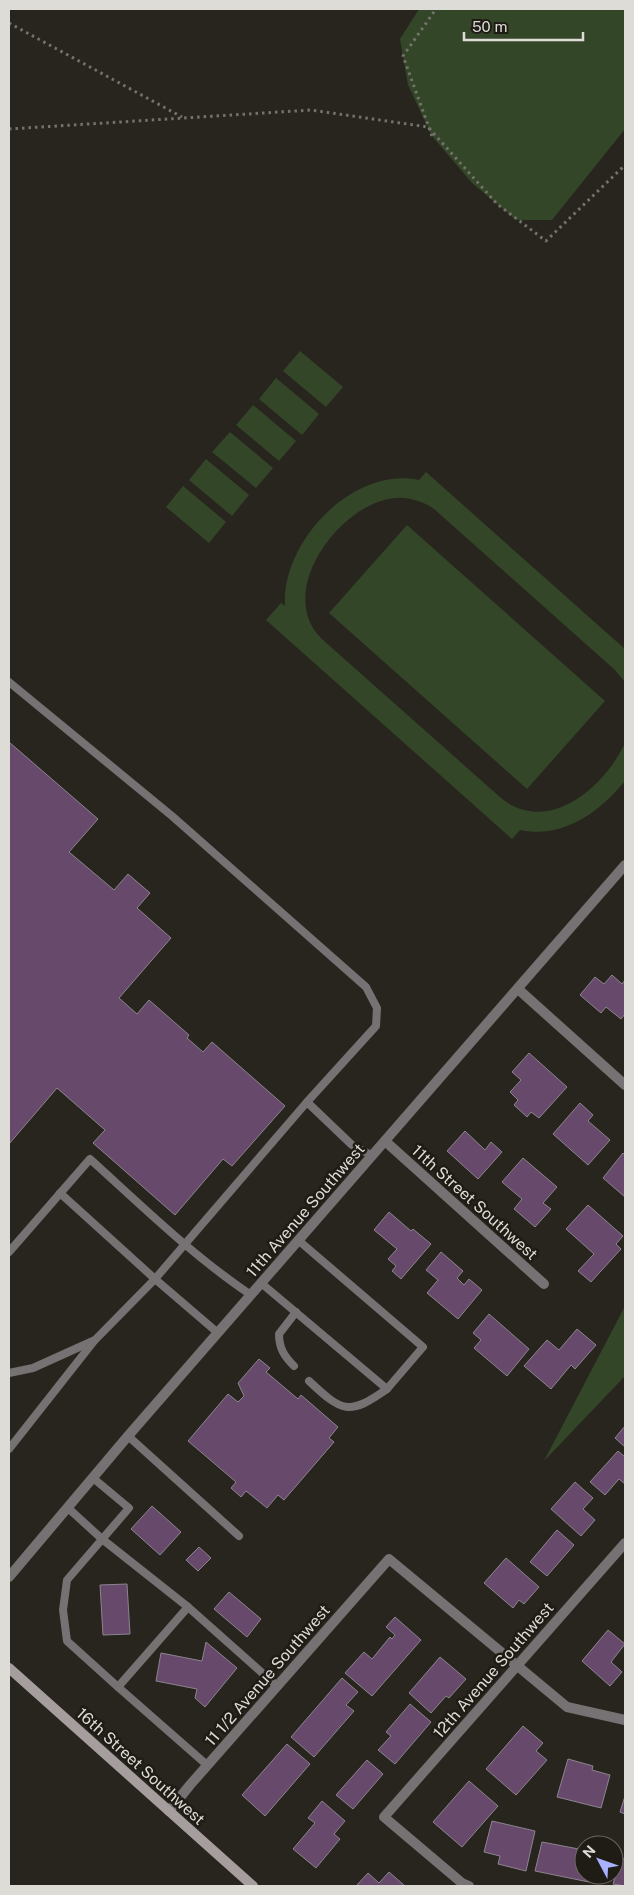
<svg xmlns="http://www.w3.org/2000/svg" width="634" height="1895" font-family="'Public Sans',sans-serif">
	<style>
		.green { fill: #344628 }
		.building { fill: #67496c; stroke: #8c858d }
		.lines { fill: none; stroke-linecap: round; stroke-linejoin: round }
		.path { stroke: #74726c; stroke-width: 3; stroke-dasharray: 2.5 4; stroke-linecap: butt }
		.service { stroke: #767172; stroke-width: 8 }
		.minor { stroke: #767172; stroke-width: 10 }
		.tertiary { stroke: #767172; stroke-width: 10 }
		.secondary { stroke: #a59d9e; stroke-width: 10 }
		.labels { text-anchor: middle; stroke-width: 5; stroke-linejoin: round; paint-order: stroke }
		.street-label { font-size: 16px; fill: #dedcd7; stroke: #1e1c14 }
	</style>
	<rect width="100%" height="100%" fill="#27251e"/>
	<g class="green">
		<path d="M419,9H625V129L552,220H516L472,183L432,136L408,85L400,39Z"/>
		<path d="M300,351L343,387L326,407L283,371Z"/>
		<path d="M276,378L319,414L302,435L259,399Z"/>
		<path d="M253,405L296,441L279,461L236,425Z"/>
		<path d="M230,432L273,468L256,488L212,452Z"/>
		<path d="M206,459L249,495L232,516L189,480Z"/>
		<path d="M426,472L625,649V682L615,670L434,509C422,501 409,497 395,498C339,503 273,594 323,640L501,798C548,836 604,788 625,743V781C599,813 562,839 520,830L512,839L266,620L281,603L285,606C281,542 353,466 419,480Z"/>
		<path d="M183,486L226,522L209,543L166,507Z"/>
		<path d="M407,525L605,701L527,789L329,613Z"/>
		<path d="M625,1306V1376L544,1461Z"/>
	</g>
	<g class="building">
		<path d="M9,742L98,819L69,852L114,890L128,874L150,893L137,908L171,938L119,998L137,1014L149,1000L189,1035L187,1038L203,1052L212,1042L285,1106L232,1166L223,1159L175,1215L93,1143L105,1130L57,1088L9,1144Z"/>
		<path d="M612,975L622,984L625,980V1014L621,1019L606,1007L601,1013L580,995L595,977L604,984Z"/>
		<path d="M529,1053L567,1087L539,1118L531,1112L527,1117L514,1105L518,1100L510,1092L521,1080L512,1072Z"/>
		<path d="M580,1103L593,1115L588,1121L610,1140L588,1165L553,1134Z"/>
		<path d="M465,1131L485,1150L491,1142L502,1152L478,1179L447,1151Z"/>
		<path d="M623,1153L625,1155V1197L603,1178Z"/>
		<path d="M523,1158L557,1187L543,1203L551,1209L535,1227L514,1209L522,1199L502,1182Z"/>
		<path d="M588,1205L623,1236L616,1244L621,1249L591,1282L578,1271L594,1254L566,1229Z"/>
		<path d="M389,1212L411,1231L413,1229L431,1244L401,1279L392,1271L396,1266L388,1259L397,1249L374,1230Z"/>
		<path d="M441,1252L463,1271L457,1278L464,1285L469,1279L482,1290L458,1319L427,1293L438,1280L426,1270Z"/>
		<path d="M489,1314L529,1349L507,1376L474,1348L481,1340L473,1333Z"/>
		<path d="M577,1329L596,1345L575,1369L571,1365L551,1389L524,1366L547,1340L559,1350Z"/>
		<path d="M259,1359L270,1368L266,1372L298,1399L301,1395L338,1427L329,1438L334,1442L284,1500L278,1495L267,1508L246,1491L241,1497L231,1488L236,1482L188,1441L228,1394L238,1402L244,1396L238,1383Z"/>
		<path d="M625,1426V1447L615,1438Z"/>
		<path d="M618,1451L625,1457V1484L619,1479L605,1495L590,1482Z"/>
		<path d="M575,1482L593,1498L583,1509L595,1520L581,1536L551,1509Z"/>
		<path d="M152,1506L181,1532L160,1555L131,1529Z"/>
		<path d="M557,1530L574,1545L547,1576L530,1562Z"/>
		<path d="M199,1547L211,1558L198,1571L186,1560Z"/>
		<path d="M506,1558L539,1587L524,1604L519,1600L513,1608L484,1583Z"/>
		<path d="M127,1584L130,1634L103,1635L100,1585Z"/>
		<path d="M229,1592L261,1619L247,1637L214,1609Z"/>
		<path d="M395,1617L421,1640L372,1696L345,1673L364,1652L372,1659L390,1637L392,1639L395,1635L386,1627Z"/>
		<path d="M608,1630L625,1644L611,1662L622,1672L610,1686L582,1661Z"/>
		<path d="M206,1642L237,1668L205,1707L195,1698L197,1689L156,1681L161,1653L202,1661Z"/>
		<path d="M440,1657L466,1679L449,1698L446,1696L431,1713L409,1693Z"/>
		<path d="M342,1678L358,1692L346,1705L354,1711L314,1757L291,1737Z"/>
		<path d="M410,1704L431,1722L395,1764L378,1750L391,1736L386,1732Z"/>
		<path d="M523,1726L543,1743L536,1751L547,1760L516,1795L486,1769Z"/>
		<path d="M287,1744L310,1764L265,1816L242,1795Z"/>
		<path d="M568,1759L593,1766L592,1770L610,1775L601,1808L557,1797Z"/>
		<path d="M367,1760L383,1774L353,1809L336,1795Z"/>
		<path d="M469,1781L498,1806L462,1847L433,1822Z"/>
		<path d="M625,1796V1814L620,1812Z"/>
		<path d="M322,1801L345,1821L334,1834L340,1839L316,1868L293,1849L315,1823L308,1818Z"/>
		<path d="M492,1821L535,1831L526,1871L498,1864L500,1856L484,1852Z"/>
		<path d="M542,1842L584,1850V1875H590L589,1882L535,1871Z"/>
		<path d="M621,1858L625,1859V1886L613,1884Z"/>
		<path d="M389,1872L405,1886H356L368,1873L379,1883Z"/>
	</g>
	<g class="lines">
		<g class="path">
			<path d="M9,23L182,117"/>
			<path d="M9,129L311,110L428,127L497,204L546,241L625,165"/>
			<path d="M432,136L403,56L436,9"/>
		</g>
		<g class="service">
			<path d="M9,682L172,816L366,987L377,1008L376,1026L307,1102L155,1279L95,1340L33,1368L9,1373"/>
			<path d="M307,1102L352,1145L371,1155"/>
			<path d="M60,1193L155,1279L218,1333"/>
			<path d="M9,1252L90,1159C142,1206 193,1256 251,1295"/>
			<path d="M261,1283L387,1389L423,1347L298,1240"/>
			<path d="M294,1366C284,1356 279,1348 279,1334L296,1312"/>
			<path d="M309,1381C342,1412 349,1416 387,1389"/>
			<path d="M128,1436L239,1536"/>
			<path d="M9,1449L94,1341"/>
			<path d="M93,1478L129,1508L67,1580L63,1610L67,1641L118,1687"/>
			<path d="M68,1508L102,1539L188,1607L277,1686"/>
			<path d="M188,1607L118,1687L207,1765"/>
		</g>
		<g class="minor">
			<path d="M518,989L625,1085"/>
			<path d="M385,1141L544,1284"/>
			<path d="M169,1811L190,1785L389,1559L567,1707L625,1720"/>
			<path d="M469,1886L462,1883L384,1817L625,1543"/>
		</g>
		<path class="tertiary" d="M9,1577L128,1436L625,865"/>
		<path class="secondary" d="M9,1668L253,1886"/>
	</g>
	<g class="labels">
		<g class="street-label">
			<text transform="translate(475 1202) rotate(42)" y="6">11th Street Southwest</text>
			<text transform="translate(305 1210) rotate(-49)" y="6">11th Avenue Southwest</text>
			<text transform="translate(493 1670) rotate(-49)" y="6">12th Avenue Southwest</text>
			<text transform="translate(267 1675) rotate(-49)" y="6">11 1/2 Avenue Southwest</text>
			<text transform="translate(141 1766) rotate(42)" y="6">16th Street Southwest</text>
		</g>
	</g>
	<rect width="634" height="1895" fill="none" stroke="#dedcd7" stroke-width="20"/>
	<g transform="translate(599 1860) rotate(311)"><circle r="24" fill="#1e1c14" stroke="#6b6962"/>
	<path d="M0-4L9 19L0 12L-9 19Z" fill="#a7b1fc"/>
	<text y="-8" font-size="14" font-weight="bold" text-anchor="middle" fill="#dedcd7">N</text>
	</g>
	<path d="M464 32v8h119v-8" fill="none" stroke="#dedcd7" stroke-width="2.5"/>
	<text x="472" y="32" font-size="15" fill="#dedcd7" stroke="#1e1c14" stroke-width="4" paint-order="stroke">50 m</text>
</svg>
